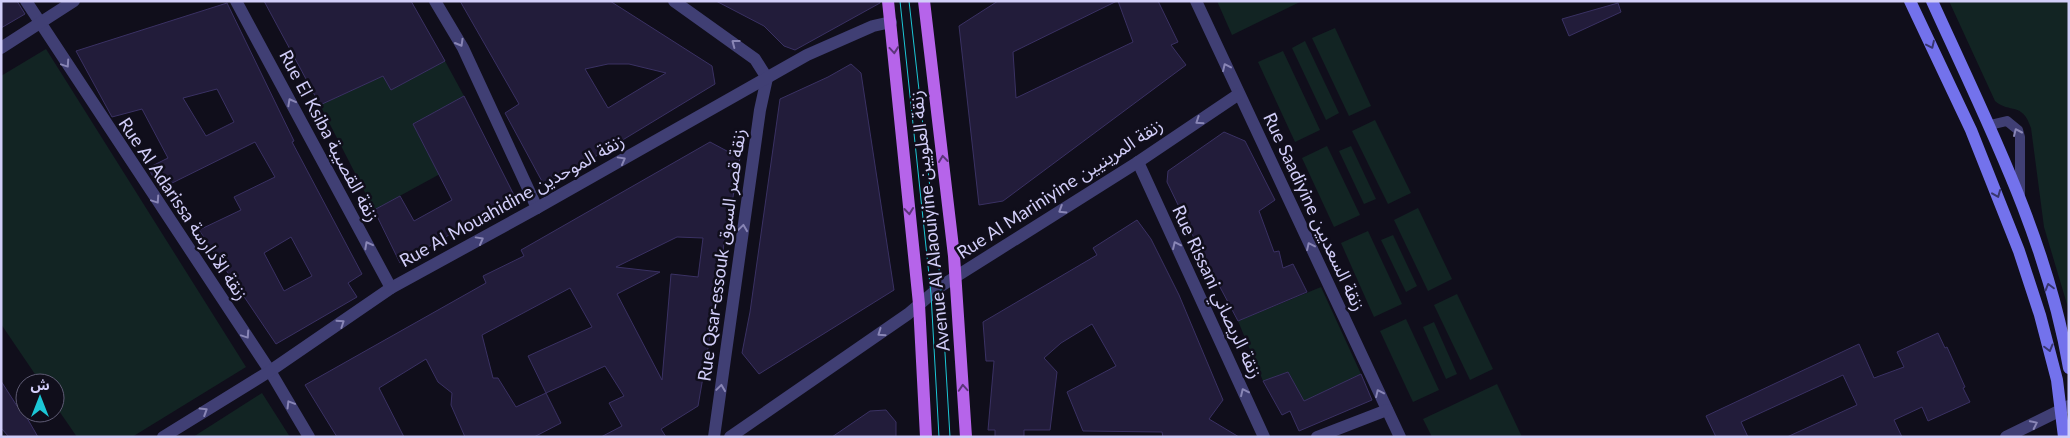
<svg xmlns="http://www.w3.org/2000/svg" width="2070" height="438" font-family="Lato,'Noto Sans Arabic',sans-serif">
	<style>
		.green { fill: #122423 }
		.building { fill: #221c3a; stroke: #3a3163; fill-rule: evenodd }
		.lines { fill: none; stroke-linecap: round; stroke-linejoin: round }
		.lane { stroke: #403f74; stroke-width: 10 }
		.street { stroke: #403f74; stroke-width: 12 }
		.secondary { stroke: #7372ec; stroke-width: 12 }
		.primary { stroke: #b664ea; stroke-width: 12 }
		.tram { stroke: #1cc7d6; stroke-width: 1 }
		.oneway { stroke: #8986b6 }
		.oneway2 { stroke: #38366f }
		.oneway3 { stroke: #5b3578 }
		.labels { text-anchor: middle; stroke-width: 5; stroke-linejoin: round; paint-order: stroke }
		.street-label { font-size: 18px; fill: #d2cef9; stroke: #100e1b }
	</style>
	<rect width="100%" height="100%" fill="#100e1b"/>
	<g class="green">
		<path d="M1217,1H1302L1232,35Z"/>
		<path d="M1949,1H2069V311L2044,227L2031,128C2022,101 2010,114 1995,101Z"/>
		<path d="M1335,28L1371,106L1349,116L1312,38Z"/>
		<path d="M1305,41L1339,113L1326,120L1292,48Z"/>
		<path d="M46,49L246,367L132,437H77L55,405V383H41L1,324V76Z"/>
		<path d="M1283,51L1320,130L1295,142L1258,62Z"/>
		<path d="M445,61L464,96L413,124L440,174L374,210L320,105L383,76L391,90Z"/>
		<path d="M1375,120L1411,193L1388,204L1352,131Z"/>
		<path d="M1327,146L1360,215L1334,227L1302,158Z"/>
		<path d="M1351,146L1376,199L1364,204L1339,151Z"/>
		<path d="M1418,208L1452,279L1428,291L1394,220Z"/>
		<path d="M1368,231L1402,304L1374,317L1341,243Z"/>
		<path d="M1393,235L1417,286L1406,292L1381,240Z"/>
		<path d="M1321,287L1361,374L1304,401L1288,372L1263,381L1238,321Z"/>
		<path d="M1457,294L1493,369L1470,380L1434,305Z"/>
		<path d="M1406,319L1439,390L1413,402L1380,331Z"/>
		<path d="M1434,322L1457,374L1446,379L1423,327Z"/>
		<path d="M1497,384L1522,437H1432L1423,419Z"/>
		<path d="M262,393L290,437H193Z"/>
	</g>
	<g class="building">
		<path d="M1,1H17L25,14L1,28Z"/>
		<path d="M264,1H411L445,61L391,90L383,76L320,105Z"/>
		<path d="M460,1H610L712,66L715,84L583,164L544,185L505,113L519,104ZM608,64H629L666,73L608,108L585,69Z"/>
		<path d="M716,1H880V3L795,50L784,46L764,26Z"/>
		<path d="M998,1H1117L1013,52L1016,98L1133,42L1118,1H1158L1178,42L1171,45L1186,65L1003,201L979,205L959,26Z"/>
		<path d="M227,3L294,141L292,142L362,274L348,283L357,297L276,344L199,230L241,210L234,197L275,177L255,142L160,189L148,168L168,158L142,109L112,117L76,51ZM217,89L234,122L206,136L183,98ZM291,237L312,276L284,291L264,253Z"/>
		<path d="M1618,3L1621,12L1569,36L1562,19Z"/>
		<path d="M851,64L861,73L894,290L759,374L742,353L750,312L780,99L828,77Z"/>
		<path d="M464,96L517,201L449,235L400,263L374,210L400,196L414,221L452,200L413,124Z"/>
		<path d="M1224,132L1245,141L1275,200L1259,211L1274,252L1279,251L1283,268L1293,264L1307,292L1238,321L1195,240L1167,182L1168,171Z"/>
		<path d="M710,142L740,158L728,225H726L720,279L698,406L661,429L666,437H601L622,426L609,403L624,396L605,366L546,393L561,423L534,437H465L451,405L452,393L438,382L426,359L379,388L404,437H337L305,385L486,283L483,276L524,256L521,250ZM677,237L703,238L698,277L671,274L662,380L617,294L660,272L616,267ZM570,288L592,327L528,356L546,393L516,407L498,378H493L482,335Z"/>
		<path d="M1137,220L1151,239L1179,295L1223,400L1209,419L1239,437H1163L1162,432L1083,431L1067,392L1116,366L1092,324L1061,343L1044,358L1057,372L1050,430H1024V437H995V430H988L994,361H986L983,322L1097,255L1093,248Z"/>
		<path d="M1938,333L1945,348L1947,347L1965,387L1963,388L1970,402L1928,421L1922,407L1894,420L1902,437H1787L1857,405L1843,375L1741,422L1748,437H1716L1706,416L1859,344L1874,378L1904,367L1897,352Z"/>
		<path d="M1288,372L1304,401L1361,374L1372,400L1299,431L1290,411L1282,415L1263,381Z"/>
		<path d="M1,381L17,406L19,404L38,437H9L1,428Z"/>
		<path d="M886,410L896,422V437H832L870,411Z"/>
	</g>
	<g class="lines">
		<path class="lane" d="M1990,125L2007,121L2018,130L2020,137V194"/>
		<g class="street">
			<path d="M26,1L270,371L309,437"/>
			<path d="M236,1L391,288"/>
			<path d="M435,1L463,48L537,208"/>
			<path d="M674,1L755,59L767,78L760,110L714,437"/>
			<path d="M1196,1L1400,437"/>
			<path d="M1,48L74,1"/>
			<path d="M1138,162L1264,437"/>
			<path d="M163,437L270,371L391,288L537,208L807,55L873,26L891,22"/>
			<path d="M730,437L908,314L941,286L1138,162L1239,94"/>
			<path d="M1317,437L1387,410"/>
			<path d="M2006,437L2069,406"/>
		</g>
		<g class="secondary">
			<path d="M1910,1L1971,130L2019,251L2040,315L2057,380L2064,437"/>
			<path d="M1932,1C1986,120 2047,238 2069,368"/>
		</g>
		<g class="primary">
			<path d="M888,1L919,304L926,437"/>
			<path d="M924,1L954,256L966,437"/>
		</g>
		<g class="tram">
			<path d="M900,1L931,294L939,437"/>
			<path d="M909,1L941,286L950,437"/>
		</g>
	</g>
	<defs><path id="oneway-chevron" d="M-2-3.5L2.5 0L-2 3.5" fill="none" stroke-width="1.6" stroke-linecap="round" stroke-linejoin="round" transform="scale(1.25)"/></defs>
	<g class="oneway">
		<use href="#oneway-chevron" transform="translate(460 43) rotate(60)"/>
		<use href="#oneway-chevron" transform="translate(735 43) rotate(-143)"/>
		<use href="#oneway-chevron" transform="translate(66 64) rotate(56)"/>
		<use href="#oneway-chevron" transform="translate(1226 67) rotate(-115)"/>
		<use href="#oneway-chevron" transform="translate(291 102) rotate(-118)"/>
		<use href="#oneway-chevron" transform="translate(1199 121) rotate(146)"/>
		<use href="#oneway-chevron" transform="translate(2017 132) rotate(-114)"/>
		<use href="#oneway-chevron" transform="translate(622 160) rotate(-29)"/>
		<use href="#oneway-chevron" transform="translate(156 200) rotate(56)"/>
		<use href="#oneway-chevron" transform="translate(1062 210) rotate(148)"/>
		<use href="#oneway-chevron" transform="translate(743 228) rotate(-82)"/>
		<use href="#oneway-chevron" transform="translate(480 240) rotate(-29)"/>
		<use href="#oneway-chevron" transform="translate(368 245) rotate(-118)"/>
		<use href="#oneway-chevron" transform="translate(1176 245) rotate(-115)"/>
		<use href="#oneway-chevron" transform="translate(1310 246) rotate(-115)"/>
		<use href="#oneway-chevron" transform="translate(341 323) rotate(-34)"/>
		<use href="#oneway-chevron" transform="translate(881 333) rotate(145)"/>
		<use href="#oneway-chevron" transform="translate(246 335) rotate(56)"/>
		<use href="#oneway-chevron" transform="translate(721 388) rotate(-82)"/>
		<use href="#oneway-chevron" transform="translate(1244 392) rotate(-115)"/>
		<use href="#oneway-chevron" transform="translate(1379 393) rotate(-115)"/>
		<use href="#oneway-chevron" transform="translate(290 404) rotate(-121)"/>
		<use href="#oneway-chevron" transform="translate(204 411) rotate(-32)"/>
		<use href="#oneway-chevron" transform="translate(2034 424) rotate(-26)"/>
	</g>
	<g class="oneway2">
		<use href="#oneway-chevron" transform="translate(1931 45) rotate(65)"/>
		<use href="#oneway-chevron" transform="translate(1997 194) rotate(68)"/>
		<use href="#oneway-chevron" transform="translate(2049 287) rotate(-105)"/>
		<use href="#oneway-chevron" transform="translate(2049 348) rotate(75)"/>
	</g>
	<g class="oneway3">
		<use href="#oneway-chevron" transform="translate(894 50) rotate(85)"/>
		<use href="#oneway-chevron" transform="translate(943 159) rotate(-97)"/>
		<use href="#oneway-chevron" transform="translate(909 211) rotate(84)"/>
		<use href="#oneway-chevron" transform="translate(963 388) rotate(-94)"/>
	</g>
	<g class="labels">
		<g class="street-label">
			<text transform="translate(329 136) rotate(62)" y="6">Rue El Ksiba زنقة القصيبة</text>
			<text transform="translate(1060 189) rotate(-33)" y="6">Rue Al Mariniyine زنقة المرينيين</text>
			<text transform="translate(512 201) rotate(-29)" y="6">Rue Al Mouahidine زنقة الموحدين</text>
			<text transform="translate(183 209) rotate(56)" y="6">Rue Al Adarissa زنقة الأدارسة</text>
			<text transform="translate(1314 212) rotate(65)" y="6">Rue Saadiyine زنقة السعديين</text>
			<text transform="translate(930 221) rotate(-96)" y="6">Avenue Al Alaouiyine زنقة العلويين</text>
			<text transform="translate(722 255) rotate(-82)" y="6">Rue Qsar-essouk زنقة قصر السوق</text>
			<text transform="translate(1217 292) rotate(65)" y="6">Rue Rissani زنقة الريصاني</text>
		</g>
	</g>
	<rect width="2070" height="438" fill="none" stroke="#d2cef9" stroke-width="5"/>
	<g transform="translate(40 398)"><circle r="24" fill="#100e1b" stroke="#5e5b74"/>
	<path d="M0-4L9 19L0 12L-9 19Z" fill="#1cc7d6"/>
	<text y="-8" font-size="14" font-weight="bold" text-anchor="middle" fill="#d2cef9">ش</text>
	</g>
</svg>
